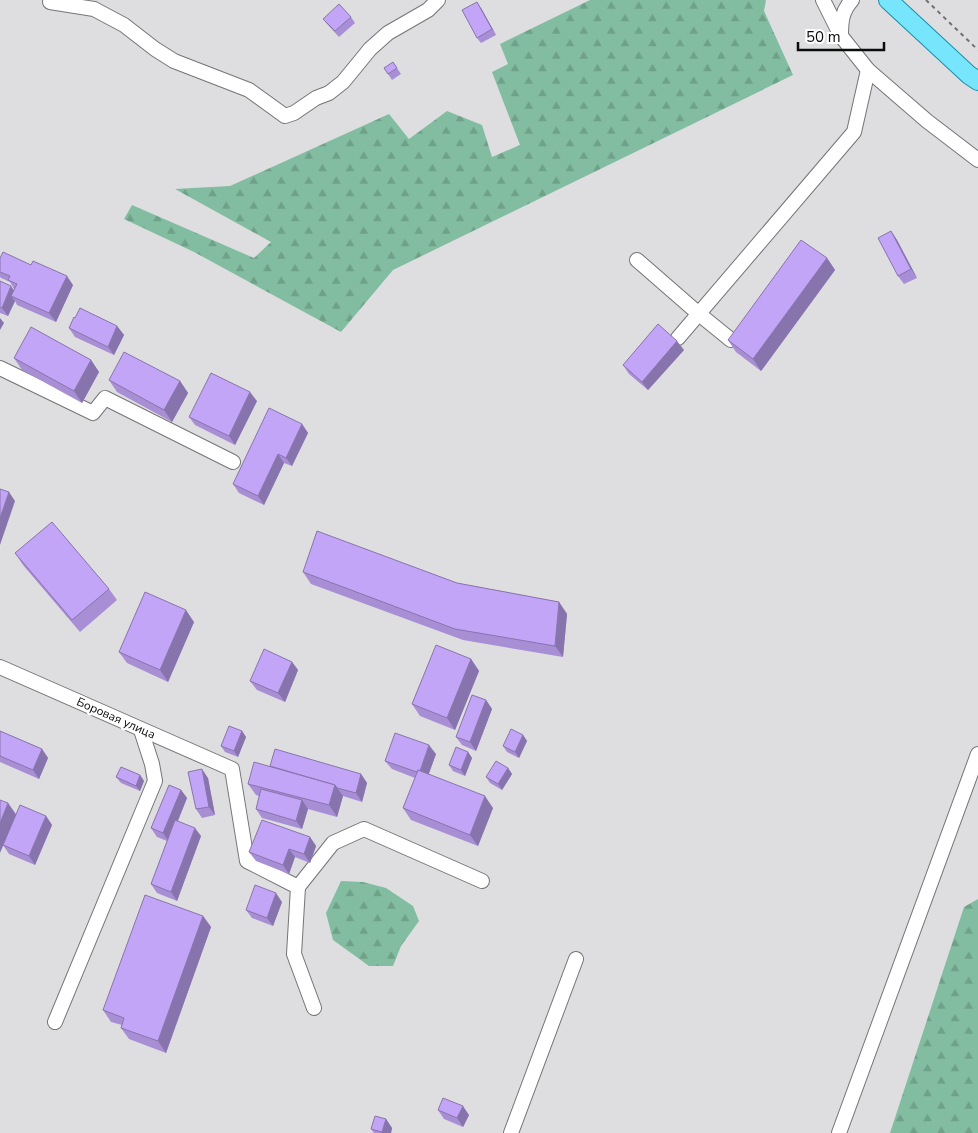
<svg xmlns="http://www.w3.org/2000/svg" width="978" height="1133" font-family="'Nunito Sans',sans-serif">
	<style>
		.forest { fill: url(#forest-firs) }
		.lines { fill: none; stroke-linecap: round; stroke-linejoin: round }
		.minor-casing { stroke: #747577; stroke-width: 16 }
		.major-casing { stroke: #168fa8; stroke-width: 20 }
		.path { stroke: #717172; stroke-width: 2; stroke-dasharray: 4 4; stroke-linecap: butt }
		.minor { stroke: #fff; stroke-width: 14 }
		.major { stroke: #77e6fd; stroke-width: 18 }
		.wall { fill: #a88ed4 }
		.shaded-wall { fill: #8874ad }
		.building { fill: #c3a5f7; stroke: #8874ad }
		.labels { text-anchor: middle; stroke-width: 4.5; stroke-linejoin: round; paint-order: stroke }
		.street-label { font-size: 12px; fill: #0b0c0c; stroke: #fff }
	</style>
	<defs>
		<pattern id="forest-firs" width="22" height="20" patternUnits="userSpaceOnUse" patternTransform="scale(1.25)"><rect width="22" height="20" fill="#82bda1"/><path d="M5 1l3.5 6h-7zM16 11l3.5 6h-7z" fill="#6fa189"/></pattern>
	</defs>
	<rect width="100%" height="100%" fill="#dedee0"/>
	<g class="forest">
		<path d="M590,0H766L764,11L793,75L393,270L341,332L194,252L124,219L132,205L254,258L271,242L175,189L230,186L389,114L409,139L447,111L482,125L492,157L520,145L492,72L508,64L500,44Z"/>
		<path d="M341,881L363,882L386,888L413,906L419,921L401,946L393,966H369L333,940L326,913Z"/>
		<path d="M978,899V1133H890L964,907Z"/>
	</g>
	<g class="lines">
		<g class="minor-casing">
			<g id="minor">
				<path d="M823,0L841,36L868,70L927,121L978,160"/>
				<path d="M50,2L94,9L124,25L155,49L174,61L249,90L285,116L294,113L316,98L329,93L343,82L357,65L370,49L388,33L428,10L438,0"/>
				<path d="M841,35C841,21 842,11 852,0"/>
				<path d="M637,260L699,314L731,340"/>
				<path d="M678,338L854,132L868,70"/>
				<path d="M0,368L93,413L105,398L233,462"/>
				<path d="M0,667L232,769L247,861L298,887L294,954L314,1008"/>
				<path d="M298,887L333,843L364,829L482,881"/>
				<path d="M55,1022L155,781L152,764L141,730"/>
				<path d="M511,1133L576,959"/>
				<path d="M839,1133L978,754"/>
			</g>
		</g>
		<g class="major-casing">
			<path id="major" d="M888,0L969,75L978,81"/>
		</g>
		<path class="path" d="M926,0L978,50"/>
		<use href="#minor" class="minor"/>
		<use href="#major" class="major"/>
	</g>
	<g class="wall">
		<path d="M481,8L496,35L481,43L477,38Z"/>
		<path d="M351,17L355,23L339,37L327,24L323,19Z"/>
		<path d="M393,62L401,74L392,80L384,68Z"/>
		<path d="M891,231L897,240L917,278L904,284L898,276Z"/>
		<path d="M0,258L73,285L56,322L17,305L15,301L8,316L0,313V281L14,290V289L10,282L1,278L0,277Z"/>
		<path d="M827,258L835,270L761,371L736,352L728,340Z"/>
		<path d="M75,318L117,326L124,335L114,355L75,337L69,328Z"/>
		<path d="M684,350L648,390L629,374L623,365Z"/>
		<path d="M14,358L91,360L99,372L82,403L22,370Z"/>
		<path d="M109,380L180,381L188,393L172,422L117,392Z"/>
		<path d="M257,401L235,445L195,425L189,417Z"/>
		<path d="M302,424L308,433L292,466L284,463L264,505L239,493L233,484Z"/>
		<path d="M15,553L109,589L117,600L80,632L23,565Z"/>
		<path d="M303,572L457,583L559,602L567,614L563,657L463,640L311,584Z"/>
		<path d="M194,622L168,682L127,663L119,652Z"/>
		<path d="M471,659L479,671L455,730L420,716L412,704Z"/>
		<path d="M292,662L298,670L285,702L257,690L250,681Z"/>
		<path d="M486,700L492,709L476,751L462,745L456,737Z"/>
		<path d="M0,731L42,749L48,758L39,779L0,762Z"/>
		<path d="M242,731L246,737L238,757L225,752L221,746Z"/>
		<path d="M523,735L527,741L519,758L507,752L503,746Z"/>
		<path d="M468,752L472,758L465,776L453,771L449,765Z"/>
		<path d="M436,754L428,774L493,808L478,846L411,820L403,808L415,778L392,769L385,761Z"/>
		<path d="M270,766L361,774L367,783L362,802L343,796L337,817L308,809L302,829L262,818L256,809L259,796L256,795L248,784Z"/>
		<path d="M508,768L512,774L502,790L490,783L486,777Z"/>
		<path d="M140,775L144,781L140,791L121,783L116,777Z"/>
		<path d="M208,778L215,815L202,818L196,809Z"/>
		<path d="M181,790L187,798L178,821L201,836L177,901L157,893L151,884L167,841L157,837L151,828Z"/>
		<path d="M8,803L16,814L46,816L52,825L35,865L9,854L3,845Z"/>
		<path d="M310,837L316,846L310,863L295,857L289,874L256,861L249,852Z"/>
		<path d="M282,902L273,926L252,918L246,910Z"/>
		<path d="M203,916L211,927L166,1053L129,1039L121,1028L122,1025L111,1022L103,1010Z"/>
		<path d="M438,1110L469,1115L463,1127L444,1119Z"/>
		<path d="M386,1119L392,1128L391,1133H374L371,1129Z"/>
	</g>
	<g class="shaded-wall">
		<path d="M477,2L481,8L496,35L492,29Z"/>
		<path d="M891,231L897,240L917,278L911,269Z"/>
		<path d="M827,258L835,270L761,371L753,359Z"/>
		<path d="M67,276L73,285L56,322L49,313Z"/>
		<path d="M11,286L17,295L11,296L15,301L8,316L2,308Z"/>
		<path d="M0,318L4,323L0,330Z"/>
		<path d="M117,326L124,335L114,355L108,347Z"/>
		<path d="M677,341L684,350L648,390L642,382Z"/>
		<path d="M91,360L99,372L82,403L74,391Z"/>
		<path d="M180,381L188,393L172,422L164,410Z"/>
		<path d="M250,392L257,401L235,445L229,436Z"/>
		<path d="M302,424L308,433L292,466L286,458Z"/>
		<path d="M278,454L284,463L264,505L258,496Z"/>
		<path d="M9,492L15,501L0,545V518Z"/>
		<path d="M559,602L567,614L563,657L555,646Z"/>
		<path d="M186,610L194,622L168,682L160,670Z"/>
		<path d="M471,659L479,671L455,730L447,718Z"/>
		<path d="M292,662L298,670L285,702L278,693Z"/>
		<path d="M486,700L492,709L476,751L470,742Z"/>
		<path d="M242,731L246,737L238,757L234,751Z"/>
		<path d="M523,735L527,741L519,758L515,752Z"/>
		<path d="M429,745L436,754L426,782L420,773Z"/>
		<path d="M42,749L48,758L39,779L33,770Z"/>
		<path d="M468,752L472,758L465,776L461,770Z"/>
		<path d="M508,768L512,774L502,790L498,784Z"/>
		<path d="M202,769L208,778L215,815L209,807Z"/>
		<path d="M361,774L367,783L362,802L356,793Z"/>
		<path d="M140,775L144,781L140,791L136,786Z"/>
		<path d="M335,785L343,796L337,817L329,805Z"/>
		<path d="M181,790L187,798L169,842L163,833Z"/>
		<path d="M485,796L493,808L478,846L470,835Z"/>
		<path d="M302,800L308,809L302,829L296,821Z"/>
		<path d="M8,803L16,815L0,853V823Z"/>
		<path d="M46,816L52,825L35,865L29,856Z"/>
		<path d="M195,828L201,836L177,901L171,892Z"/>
		<path d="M310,837L316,846L310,863L304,854Z"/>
		<path d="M289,849L295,857L289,874L283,865Z"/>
		<path d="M276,893L282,902L273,926L267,918Z"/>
		<path d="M203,916L211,927L166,1053L158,1041Z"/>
		<path d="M463,1106L469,1115L463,1127L457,1118Z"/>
		<path d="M386,1119L392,1128L391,1133H382V1132Z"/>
	</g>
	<g class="building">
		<path d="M477,2L492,29L477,38L462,10Z"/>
		<path d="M339,4L351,17L335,31L323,19Z"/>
		<path d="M393,62L397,68L388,74L384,68Z"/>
		<path d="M891,231L911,269L898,276L878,238Z"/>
		<path d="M801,240L827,258L753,359L728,340Z"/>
		<path d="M3,252L31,265L33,261L67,276L49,313L11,296L17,284L8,280L10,276L0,272V258Z"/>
		<path d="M0,281L11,286L2,308L0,307Z"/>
		<path d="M80,308L117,326L108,347L69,328L74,317L75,318Z"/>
		<path d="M658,324L677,341L642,382L623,365Z"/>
		<path d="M31,327L91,360L74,391L14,358Z"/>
		<path d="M124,352L180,381L164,410L109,380Z"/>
		<path d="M211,373L250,392L229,436L189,417Z"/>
		<path d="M269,408L302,424L286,458L278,454L258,496L233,484Z"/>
		<path d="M0,489L9,492L0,518Z"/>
		<path d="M52,522L109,589L72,620L15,553Z"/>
		<path d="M317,531L457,583L559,602L555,646L455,629L303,572Z"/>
		<path d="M145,592L186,610L160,670L119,652Z"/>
		<path d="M436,645L471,659L447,718L412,704Z"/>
		<path d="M264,649L292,662L278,693L250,681Z"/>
		<path d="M472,695L486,700L470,742L456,737Z"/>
		<path d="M229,726L242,731L234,751L221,746Z"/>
		<path d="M511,729L523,735L515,752L503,746Z"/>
		<path d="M0,731L42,749L33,770L0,756Z"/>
		<path d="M395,733L429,745L420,771L418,770L417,772L385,761Z"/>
		<path d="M456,747L468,752L461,770L449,765Z"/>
		<path d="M275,749L361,774L356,793L337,788L335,785L270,766Z"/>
		<path d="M496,761L508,768L498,784L486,777Z"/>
		<path d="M254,762L335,785L329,805L248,784Z"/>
		<path d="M121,767L140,775L136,786L116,777Z"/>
		<path d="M202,769L209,807L196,809L188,772Z"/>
		<path d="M418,770L485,796L470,835L403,808Z"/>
		<path d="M169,785L181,790L163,833L151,828Z"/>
		<path d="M261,789L302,800L296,821L256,809Z"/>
		<path d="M0,800L8,803L0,823Z"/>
		<path d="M20,805L46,816L29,856L3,845Z"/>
		<path d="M175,820L195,828L171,892L151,884Z"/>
		<path d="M262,820L310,837L304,854L289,849L283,865L249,852Z"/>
		<path d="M255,885L276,893L267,918L246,910Z"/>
		<path d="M145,895L203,916L158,1041L121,1028L124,1018L103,1010Z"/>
		<path d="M443,1098L463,1106L457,1118L438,1110Z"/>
		<path d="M375,1116L386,1119L382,1132L371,1129Z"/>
	</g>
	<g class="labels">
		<g class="street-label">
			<text transform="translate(116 718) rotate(24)" y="4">Боровая улица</text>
		</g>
	</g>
	<path d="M798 42v8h86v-8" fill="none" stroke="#0b0c0c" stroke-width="2.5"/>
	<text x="806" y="42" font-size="15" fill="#0b0c0c" stroke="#ffffff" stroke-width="4" paint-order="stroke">50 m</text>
</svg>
